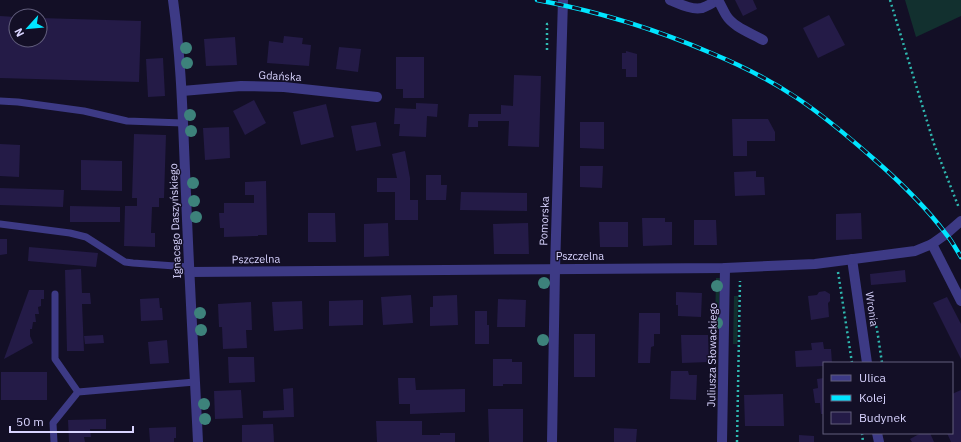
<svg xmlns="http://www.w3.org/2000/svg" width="961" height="442" font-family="'IBM Plex Sans',sans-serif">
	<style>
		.green { fill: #12302f }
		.building { fill: #241b47 }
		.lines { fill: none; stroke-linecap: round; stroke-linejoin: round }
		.path { stroke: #2fb8b0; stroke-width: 2.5; stroke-dasharray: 2 3; stroke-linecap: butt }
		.service { stroke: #3d3a85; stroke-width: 7 }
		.minor { stroke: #3d3a85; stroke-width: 10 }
		.tertiary { stroke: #3d3a85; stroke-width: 10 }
		.rail-casing { stroke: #00e5ff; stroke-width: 4.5 }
		.rail { stroke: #130f26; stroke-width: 3; stroke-dasharray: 9; stroke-linecap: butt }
		.tree { fill: #3d827b }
		.labels { text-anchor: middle; stroke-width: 3; stroke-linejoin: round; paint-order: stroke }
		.street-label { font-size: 11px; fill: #d9d4ff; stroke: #130f26 }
	</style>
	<rect width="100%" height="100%" fill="#130f26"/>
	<g class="green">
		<path d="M905,0H961V16L916,37Z"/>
		<path d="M716,278H720L718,327H715Z"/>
		<path d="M734,296H738L737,344H733Z"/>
	</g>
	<g class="building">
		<path d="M735,0H753L757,9L743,16Z"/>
		<path d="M829,15L845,45L818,58L803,28Z"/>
		<path d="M0,16L16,17V40H40V18L141,21L139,82L0,78Z"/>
		<path d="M284,36L303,38L302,44L311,45L309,66L267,63L269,41L283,43Z"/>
		<path d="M235,37L237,65L206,66L204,39Z"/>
		<path d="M339,47L361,49L358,72L336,69Z"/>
		<path d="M626,51L637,54V77H626V69H622V53H626Z"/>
		<path d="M396,57H424V98H403V89H396Z"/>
		<path d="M163,58L165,96L148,97L146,59Z"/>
		<path d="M514,75L541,76L539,147L508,146L509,121H478V127H468L469,114H501V105L513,106Z"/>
		<path d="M254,100L266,123L245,135L233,111Z"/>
		<path d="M416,103L438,104L437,117L427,116L426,137L399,136L400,124H394L395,108L416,109Z"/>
		<path d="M326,104L334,137L301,145L293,112Z"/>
		<path d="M732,119H768L775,132V141H747V156H733Z"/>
		<path d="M376,122L381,146L356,151L351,126Z"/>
		<path d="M580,122H604V149L580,148Z"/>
		<path d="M229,127L230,158L205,160L203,128Z"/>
		<path d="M134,134L166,135L164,198H159V207H152L151,233H155V247L124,246L125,206H137V198H132Z"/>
		<path d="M0,144L20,145L19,177L0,176Z"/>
		<path d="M405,151L410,178V200H418V220H395V192H377V178H397L392,154Z"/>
		<path d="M81,160L122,161V191L81,190Z"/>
		<path d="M580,166H603L602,188L580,187Z"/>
		<path d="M756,171V177H764L765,195L735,196L734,172Z"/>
		<path d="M426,175H441V185H447L446,200H426Z"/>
		<path d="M266,181L267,235H258V236L224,237V228H220L219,213H224V203H254V195H245V182Z"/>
		<path d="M0,188L64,190L63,207L0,205Z"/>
		<path d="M461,192L527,193V211L460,210Z"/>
		<path d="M70,206L120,207V222H70Z"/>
		<path d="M308,213H335L336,242H308Z"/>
		<path d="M861,213L862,239L836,240V214Z"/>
		<path d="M642,218H665V222H672V245L643,246Z"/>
		<path d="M694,220H716L717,245H694Z"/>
		<path d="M599,222H628V247H600Z"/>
		<path d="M388,223L389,256L364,257V224Z"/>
		<path d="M528,223L529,254H494L493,224Z"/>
		<path d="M0,239H7V254L0,255Z"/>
		<path d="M29,247L98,253L96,267L28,261Z"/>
		<path d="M81,269L82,293H90L91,304H82L84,351H67L65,270Z"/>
		<path d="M905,270L906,282L871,285L870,274Z"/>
		<path d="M29,290H44V299H41V306L38,307L39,314H35L36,322H33L32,329H30V336L33,343L4,359Z"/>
		<path d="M825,291L830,294V301L828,303L829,317L811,320L808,296L817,295L819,292Z"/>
		<path d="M676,292L702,293L701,317L678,316V305H676Z"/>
		<path d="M411,295L413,323L383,325L381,297Z"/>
		<path d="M457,295L458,325L430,326V307H433V296Z"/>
		<path d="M947,297L961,324V359L933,303Z"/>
		<path d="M159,298L160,308H162L163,320L141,321L140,299Z"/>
		<path d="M498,299L526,300L525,327H497Z"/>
		<path d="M363,300V325L329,326V301Z"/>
		<path d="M302,301L303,329L274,331L272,302Z"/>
		<path d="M251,302L252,330H246L247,348L223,349L222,327H219L218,304Z"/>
		<path d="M475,311H487V325H489V344H475Z"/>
		<path d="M639,313H660V334H654V346L651,347L650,363H638Z"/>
		<rect x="574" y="334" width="21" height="43"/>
		<path d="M103,335L104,343L85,344L84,336Z"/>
		<path d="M681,335H708L709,362L682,363Z"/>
		<path d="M167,340L169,363L150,364L148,342Z"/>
		<path d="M823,342L824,349H831L832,363H824V366L796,367L795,351L812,350L811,343Z"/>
		<path d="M228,357H254L255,382L229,383Z"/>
		<path d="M493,359H512V362H522V384H503V386H493Z"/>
		<path d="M671,371H688L689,375H697L696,400L670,399Z"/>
		<rect x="1" y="372" width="46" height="28"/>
		<path d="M398,378H415L416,390L465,389V412L410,414V404H399Z"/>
		<path d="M824,378V414H821L820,403H815L813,389L818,388L817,379Z"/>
		<path d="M293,388L294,417L263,418V411L284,410L283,389Z"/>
		<path d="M241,390L243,418L215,419L214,391Z"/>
		<path d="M961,390V442H951L947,433H952V394Z"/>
		<path d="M783,394L784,426H745L744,395Z"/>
		<path d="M488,409H523V442H489Z"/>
		<path d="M106,419V429H90L91,437H84L85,442H69L68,420Z"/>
		<path d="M376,421H422V435H440V433H455V442H377Z"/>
		<path d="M273,424L274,442H242V425Z"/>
		<path d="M176,427V438H174V442H150L149,428Z"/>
		<path d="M614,428L637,429L636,442H614Z"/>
		<path d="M921,433H930L934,442H912L910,439Z"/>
		<path d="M799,435L814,436V442H799Z"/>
	</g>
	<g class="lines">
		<g class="path">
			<path d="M890,0L934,144L959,208"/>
			<path d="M547,50V24H551"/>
			<path d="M838,272L852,363"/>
			<path d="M876,326L877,329L882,363"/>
			<path d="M862,433L863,442"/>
			<path d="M737,442L740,281"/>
		</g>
		<g class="service">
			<path d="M0,101L18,102L84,111L127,121L183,123"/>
			<path d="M0,224L70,233L86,237L125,262L133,263L189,267"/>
			<path d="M55,294V359L78,392"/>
			<path d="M54,442L53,423L78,392L195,382"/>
		</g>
		<g class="minor">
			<path d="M670,0C680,4 691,10 702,8C707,6 713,3 717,0"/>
			<path d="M718,0C721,5 723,10 726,15C733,27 751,33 763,40"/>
			<path d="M182,91L241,86L284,87L377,97"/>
			<path d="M932,244L961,301"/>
			<path d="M852,259L867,363"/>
			<path d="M189,272L725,268L815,264L915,251L932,244L946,234L961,221"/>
			<path d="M877,433L879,442"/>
			<path d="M552,442L555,269L563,0"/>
			<path d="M722,442L725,268"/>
		</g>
		<path class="tertiary" d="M173,0C182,64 183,129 186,194C189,276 194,359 198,442"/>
		<g class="rail-casing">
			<path id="rail" d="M537,0C597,11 655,29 711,53C740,65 770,80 797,98C824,116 850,138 875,160C900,182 926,207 946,234C952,241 956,249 961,257"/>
		</g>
		<use href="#rail" class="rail"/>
	</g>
	<g class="tree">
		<circle cx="186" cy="48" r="6"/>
		<circle cx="187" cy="63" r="6"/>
		<circle cx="190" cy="115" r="6"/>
		<circle cx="191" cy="131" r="6"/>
		<circle cx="193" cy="183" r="6"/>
		<circle cx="194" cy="201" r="6"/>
		<circle cx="196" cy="217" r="6"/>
		<circle cx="544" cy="283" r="6"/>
		<circle cx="717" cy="286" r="6"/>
		<circle cx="200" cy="313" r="6"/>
		<circle cx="717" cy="323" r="6"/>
		<circle cx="201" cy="330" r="6"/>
		<circle cx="543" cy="340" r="6"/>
		<circle cx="204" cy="404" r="6"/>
		<circle cx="205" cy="419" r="6"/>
	</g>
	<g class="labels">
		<g class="street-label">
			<text transform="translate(280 76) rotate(3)" y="4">Gdańska</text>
			<text transform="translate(175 221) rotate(-92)" y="4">Ignacego Daszyńskiego</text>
			<text transform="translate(544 221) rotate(-88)" y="4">Pomorska</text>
			<text x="580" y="260">Pszczelna</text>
			<text transform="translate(256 259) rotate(-1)" y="4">Pszczelna</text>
			<text transform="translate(872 309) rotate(82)" y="4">Wronia</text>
			<text transform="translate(712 355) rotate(-89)" y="4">Juliusza Słowackiego</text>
		</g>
	</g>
	<rect x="823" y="362" width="130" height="72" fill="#130f26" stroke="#625e7d"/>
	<rect x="831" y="375" width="20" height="6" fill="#3d3a85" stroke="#625e7d"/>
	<text x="859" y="382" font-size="12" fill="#d9d4ff">Ulica</text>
	<rect x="831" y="395" width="20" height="6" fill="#00e5ff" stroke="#625e7d"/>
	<text x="859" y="402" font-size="12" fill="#d9d4ff">Kolej</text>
	<rect x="831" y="412" width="20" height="12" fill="#241b47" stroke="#625e7d"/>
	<text x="859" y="422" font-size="12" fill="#d9d4ff">Budynek</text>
	<g transform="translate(28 28) rotate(243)"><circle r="19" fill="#130f26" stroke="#625e7d"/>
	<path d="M0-3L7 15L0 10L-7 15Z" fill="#00e5ff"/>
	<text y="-6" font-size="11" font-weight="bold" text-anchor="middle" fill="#d9d4ff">N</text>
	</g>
	<path d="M10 426v6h123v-6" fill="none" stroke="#d9d4ff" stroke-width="2"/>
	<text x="16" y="426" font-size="12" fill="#d9d4ff" stroke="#130f26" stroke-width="3" paint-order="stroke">50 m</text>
</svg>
